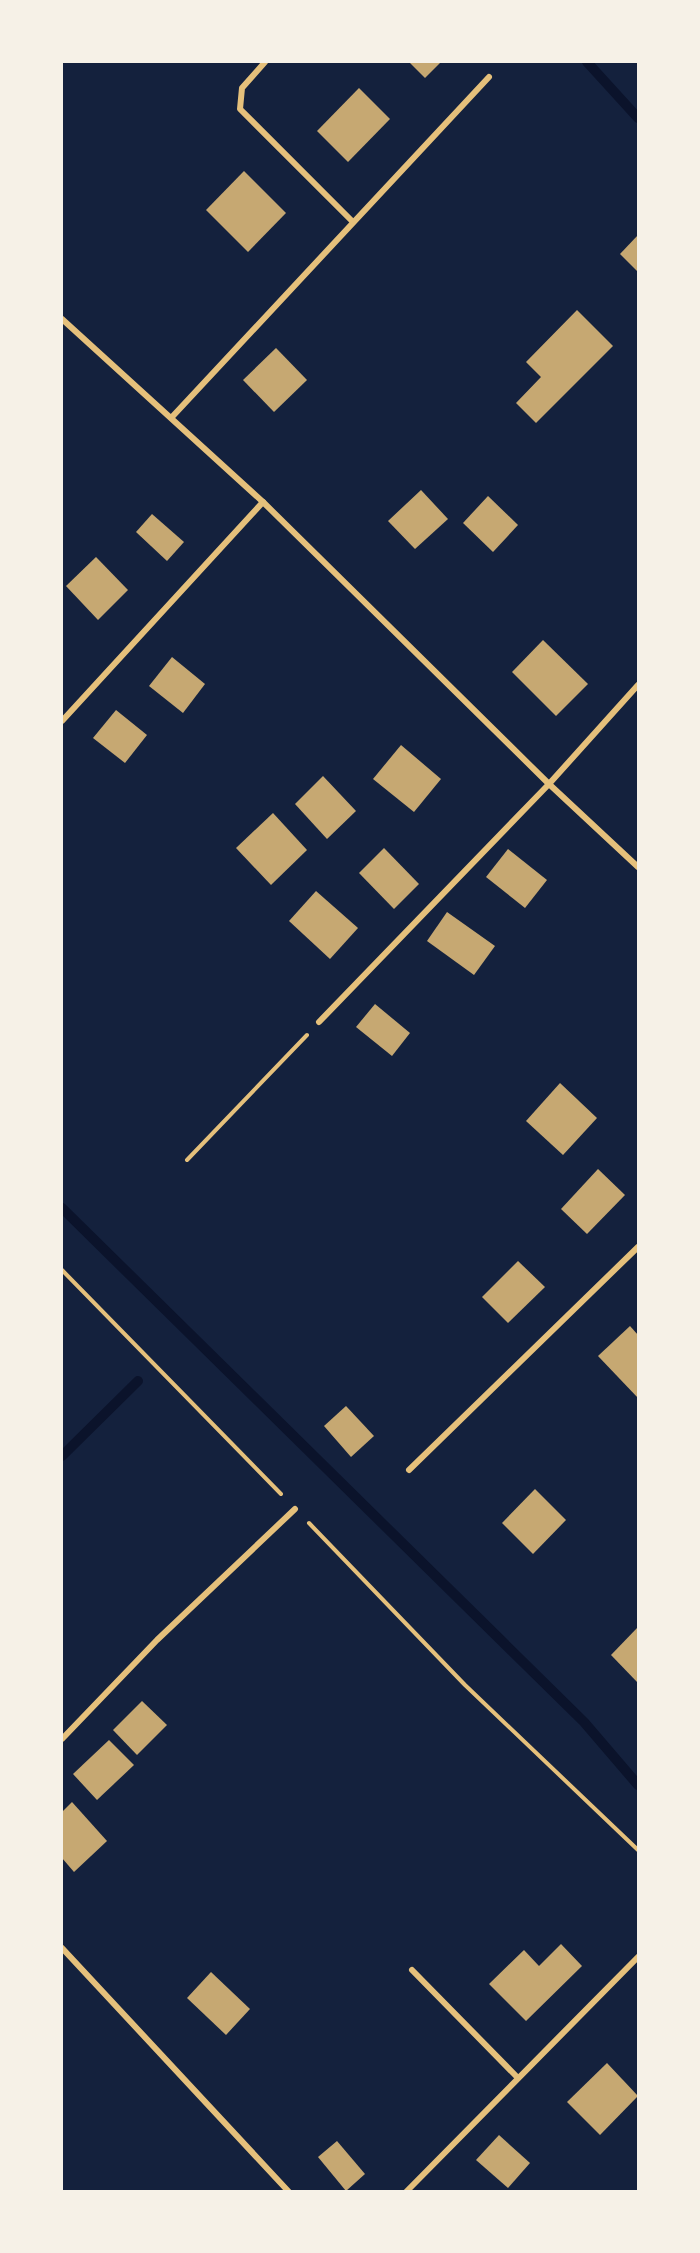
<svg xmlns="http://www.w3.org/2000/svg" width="700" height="2253" font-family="'DM Sans',sans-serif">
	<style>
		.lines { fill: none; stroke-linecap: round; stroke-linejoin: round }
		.stream { stroke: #0b132b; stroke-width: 10 }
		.building { fill: #c6a872 }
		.path { stroke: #e5c07b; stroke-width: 4 }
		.minor { stroke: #e5c07b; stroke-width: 6 }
	</style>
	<rect width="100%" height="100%" fill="#14213d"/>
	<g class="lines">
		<g class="stream">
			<path d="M587,62L638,118"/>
			<path d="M62,1208L584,1722L638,1785"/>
			<path d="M62,1456L138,1381"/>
		</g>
	</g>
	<g class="building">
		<path d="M409,62H441L425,78Z"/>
		<path d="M359,88L390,119L348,162L317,131Z"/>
		<path d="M244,171L286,213L248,252L206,210Z"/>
		<path d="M638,235V272L620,254Z"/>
		<path d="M577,310L613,346L536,423L516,403L541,377L526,362Z"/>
		<path d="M276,348L307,380L274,412L243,380Z"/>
		<path d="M421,490L448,519L415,549L388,521Z"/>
		<path d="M488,496L518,525L493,552L463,523Z"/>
		<path d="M152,514L184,542L167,561L136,532Z"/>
		<path d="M96,557L128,590L98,620L66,586Z"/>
		<path d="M543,640L588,684L556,716L512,672Z"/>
		<path d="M172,657L205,684L183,713L149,686Z"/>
		<path d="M116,710L147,735L125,763L93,738Z"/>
		<path d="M401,745L441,779L414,812L373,779Z"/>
		<path d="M323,776L356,811L327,839L295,804Z"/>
		<path d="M273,813L307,850L271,885L236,848Z"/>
		<path d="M384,848L419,884L394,909L359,873Z"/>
		<path d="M508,849L547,880L525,908L486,877Z"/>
		<path d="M316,891L358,928L330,959L289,921Z"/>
		<path d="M447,912L495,946L474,975L427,941Z"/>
		<path d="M375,1004L410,1033L392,1056L356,1027Z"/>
		<path d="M560,1083L597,1118L563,1155L526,1121Z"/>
		<path d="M598,1169L625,1195L587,1234L561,1209Z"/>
		<path d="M518,1261L545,1287L508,1323L482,1297Z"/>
		<path d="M630,1326L638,1335V1398L598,1356Z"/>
		<path d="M346,1406L374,1436L351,1457L324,1426Z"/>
		<path d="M535,1489L566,1520L533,1554L502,1523Z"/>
		<path d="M638,1627V1683L611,1655Z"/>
		<path d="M142,1701L167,1725L137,1755L113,1730Z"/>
		<path d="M109,1740L134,1765L97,1800L73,1774Z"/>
		<path d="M72,1802L107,1841L74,1872L62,1858V1812Z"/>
		<path d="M561,1944L582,1966L526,2021L489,1984L524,1950L539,1966Z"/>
		<path d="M211,1972L250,2009L226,2035L187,1998Z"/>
		<path d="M607,2063L638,2096L600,2135L567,2102Z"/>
		<path d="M499,2135L530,2163L508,2188L476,2160Z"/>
		<path d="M337,2141L365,2174L346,2191L318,2157Z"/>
	</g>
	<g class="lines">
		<g class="path">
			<path d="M187,1160L307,1035"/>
			<path d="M62,1270L281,1494"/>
			<path d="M309,1523L465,1685L638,1850"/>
		</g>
		<g class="minor">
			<path d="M265,62L242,88L240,109L352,221"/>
			<path d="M62,319L263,502L549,784L638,867"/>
			<path d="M172,417L489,77"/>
			<path d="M62,721L263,502"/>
			<path d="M319,1022L549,784L638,685"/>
			<path d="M409,1470L638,1247"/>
			<path d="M62,1739L157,1640L295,1509"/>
			<path d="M62,1948L289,2192"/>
			<path d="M412,1970L517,2077"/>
			<path d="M406,2192L638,1957"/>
		</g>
	</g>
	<rect width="700" height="2253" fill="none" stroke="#f6f1e7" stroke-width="126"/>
</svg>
